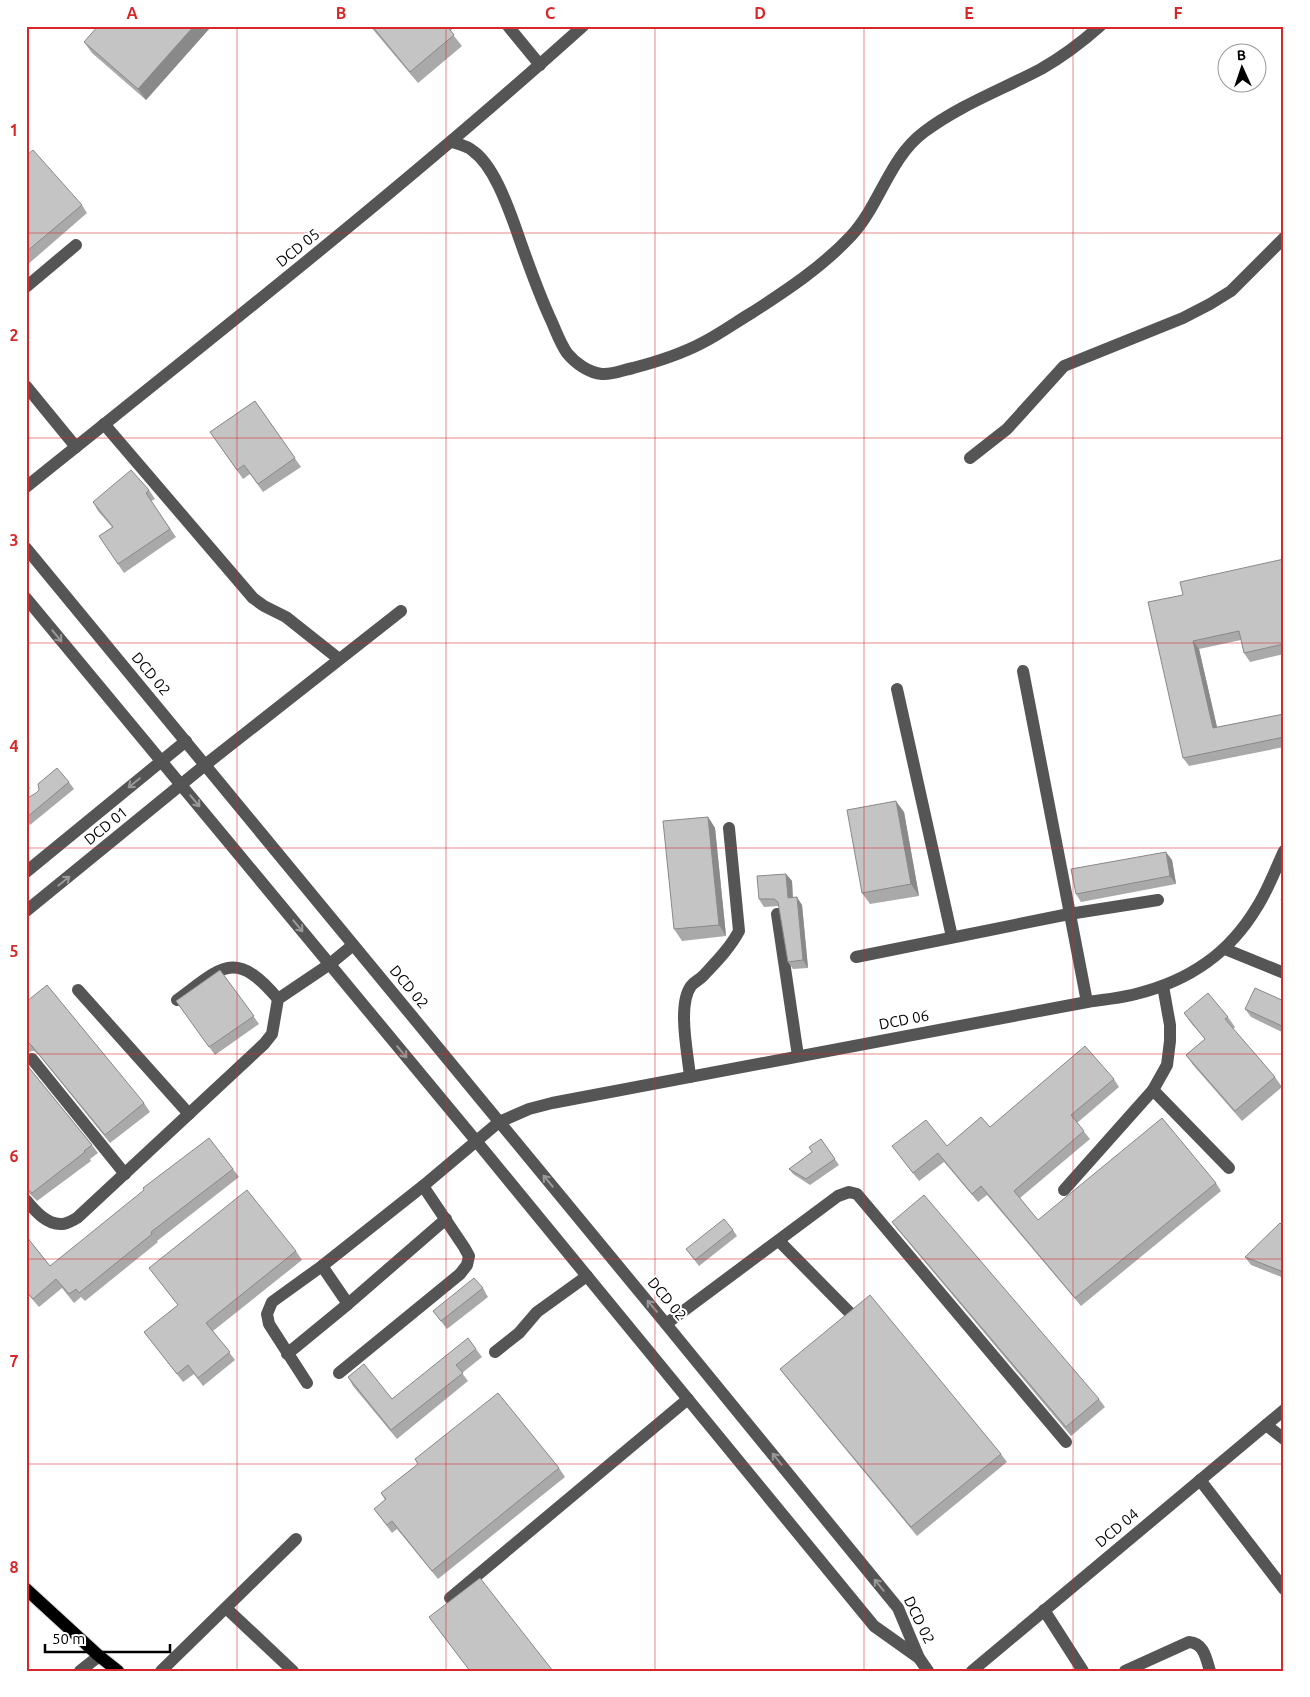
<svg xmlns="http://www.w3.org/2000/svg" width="1310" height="1697" font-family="Ubuntu,sans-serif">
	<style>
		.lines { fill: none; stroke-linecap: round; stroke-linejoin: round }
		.major-casing { stroke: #dbdbdb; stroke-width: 14 }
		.minor { stroke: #555; stroke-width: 12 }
		.major { stroke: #000; stroke-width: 12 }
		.wall { fill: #a9a9a9 }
		.shaded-wall { fill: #898989 }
		.building { fill: #c4c4c4; stroke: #898989 }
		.oneway { stroke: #999 }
		.grid { fill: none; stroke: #d62828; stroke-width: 1; stroke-opacity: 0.55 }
		.labels { text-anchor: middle; stroke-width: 4; stroke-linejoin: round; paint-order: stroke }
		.street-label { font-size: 15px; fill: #000; stroke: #fff }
		.neatline { fill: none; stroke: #d62828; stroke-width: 2 }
		.grid-label { font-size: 16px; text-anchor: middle; font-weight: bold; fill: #d62828 }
	</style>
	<rect width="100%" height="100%" fill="#fff"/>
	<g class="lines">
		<g class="major-casing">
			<path id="major" d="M26,1589L99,1656L118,1671"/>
		</g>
		<g class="minor">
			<path d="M508,26L540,65"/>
			<path d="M452,142C459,144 468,146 473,151C493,165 507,204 515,226C526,258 537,290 551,320C556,331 560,343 567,353C575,363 589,373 602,374C612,375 623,370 633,368C656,362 681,354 702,343C720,334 736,322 753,312C787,290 822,267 851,236C880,205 889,158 924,132C960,105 1001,90 1041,69C1062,57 1082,42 1100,26"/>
			<path d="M26,287L76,245"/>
			<path d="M26,386L76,447"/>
			<path d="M104,424L253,598L264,606L286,617L339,659"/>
			<path d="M970,458L1007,429L1064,366L1183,318L1210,304L1231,291L1284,238"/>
			<path d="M26,487C214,336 404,187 583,26"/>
			<path d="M26,548L666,1324L898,1608L919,1658L928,1671"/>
			<path d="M26,598L477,1142L874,1626L919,1658"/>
			<path d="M1023,671L1087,1002"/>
			<path d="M897,689L952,937"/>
			<path d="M26,872L186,741"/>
			<path d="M26,911L205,765L401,611"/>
			<path d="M777,914L798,1056"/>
			<path d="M1225,949L1284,973"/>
			<path d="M856,957L1069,914L1158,900"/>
			<path d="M78,990L189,1114"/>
			<path d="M177,1000C222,967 235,948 278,999"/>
			<path d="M32,1059L125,1174"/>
			<path d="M690,1077C688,1054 677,1005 691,986C694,982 699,980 703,976C716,962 730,948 739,931L729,828"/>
			<path d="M1153,1090L1229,1168"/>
			<path d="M1064,1190L1153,1090L1167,1065L1170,1041V1025L1163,986"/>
			<path d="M26,1200C35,1211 47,1225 62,1224C67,1224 73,1220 77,1218L264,1044L272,1034L278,999L330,964L353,945"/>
			<path d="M779,1241L851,1314"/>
			<path d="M322,1266L348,1304"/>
			<path d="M666,1324L838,1196L849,1192L857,1194L1066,1442"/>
			<path d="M495,1352L519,1333L537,1312L587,1276"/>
			<path d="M287,1354L348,1304L446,1219"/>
			<path d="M339,1373L460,1274L467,1265L469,1256L464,1247L423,1186"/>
			<path d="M307,1383L269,1324L267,1314L272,1302L322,1266L423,1186L499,1122L529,1109L552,1103L1087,1002C1103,1000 1120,998 1136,994C1189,981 1229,954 1257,907C1268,890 1275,870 1284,851"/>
			<path d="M1266,1425L1284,1439"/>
			<path d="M1200,1480L1284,1589"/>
			<path d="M450,1598L688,1399"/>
			<path d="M226,1608L293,1671"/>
			<path d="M1044,1610L1083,1671"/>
			<path d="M80,1671L99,1656"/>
			<path d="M161,1671L296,1539"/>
			<path d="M972,1671L1284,1410"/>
			<path d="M1125,1671L1189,1642C1204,1643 1206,1658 1210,1671"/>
		</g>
		<use href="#major" class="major"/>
	</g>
	<g class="wall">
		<path d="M370,26H456L450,31L462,46L418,83Z"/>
		<path d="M209,29L146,100L92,53L84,42Z"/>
		<path d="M26,156L82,205L87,213L26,266Z"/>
		<path d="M255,401L301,467L263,492L250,474L243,479L210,432Z"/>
		<path d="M149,490L155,499L151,501L176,537L124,573L99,536L112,527L98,511L93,502Z"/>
		<path d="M1284,559V654L1250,662L1244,653L1241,640L1199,649L1217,727L1284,714V747L1189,766L1183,758V595Z"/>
		<path d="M69,782L74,789L30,825L29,823L26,826V799Z"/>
		<path d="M26,783L30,788L26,791Z"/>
		<path d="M904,812L919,896L870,904L862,893Z"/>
		<path d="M708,817L715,828L726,936L682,941L674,929Z"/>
		<path d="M1172,860L1176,884L1081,902L1076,894Z"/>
		<path d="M786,874L792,881L793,898L802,905L808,968L793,969L788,962L779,906L764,907L759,899Z"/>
		<path d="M220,970L259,1024L215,1055L176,1001Z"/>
		<path d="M1284,1001V1033L1251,1017L1245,1009Z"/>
		<path d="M26,1002L144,1103L150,1112L110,1143L38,1054L34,1051L27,1052L26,1054Z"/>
		<path d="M1184,1013L1228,1017L1235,1027L1233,1029L1275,1077L1282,1087L1242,1121L1193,1065L1186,1055L1205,1039L1191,1023Z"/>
		<path d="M26,1064L92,1145L98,1153L90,1159L91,1161L37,1201L29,1193H26Z"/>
		<path d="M1114,1079L1119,1087L1077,1123L1090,1139L1020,1198L1038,1220L1216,1183L1221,1191L1081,1306L987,1195L978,1202L944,1162L919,1181L892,1146H947L990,1127Z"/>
		<path d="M821,1139L839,1165L810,1185L793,1174L789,1169L812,1152Z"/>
		<path d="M233,1169L239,1177L157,1241L158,1242L85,1301L81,1297L74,1303L62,1288L39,1307L26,1292V1236L50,1266Z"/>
		<path d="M892,1222L1099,1399L1105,1407L1071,1436L898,1230Z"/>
		<path d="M1284,1227V1278L1251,1265L1245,1257Z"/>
		<path d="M733,1230L737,1236L699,1266L686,1249Z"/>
		<path d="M296,1251L302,1260L213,1331L235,1360L203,1386L194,1374L183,1382L144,1332L178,1305L149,1268Z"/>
		<path d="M483,1288L488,1297L447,1329L433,1311Z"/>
		<path d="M476,1349L482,1357L462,1373L468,1381L397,1439L353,1386L348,1377L392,1399Z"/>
		<path d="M780,1369L1001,1454L1007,1462L917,1536L786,1377Z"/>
		<path d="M415,1459L559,1468L565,1477L438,1579L397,1529L392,1533L374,1509L385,1500L381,1493L418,1464Z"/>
		<path d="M429,1617L553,1671H470Z"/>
	</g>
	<g class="shaded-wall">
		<path d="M194,26H207L209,29L146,100L138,89Z"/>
		<path d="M1193,641L1199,649L1219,736L1213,728Z"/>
		<path d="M896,801L904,812L919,896L911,884Z"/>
		<path d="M708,817L715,828L726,936L719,925Z"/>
		<path d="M1166,852L1172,860L1176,884L1170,876Z"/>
		<path d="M786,874L792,881L793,906L788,898Z"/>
		<path d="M797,897L802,905L808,968L803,960Z"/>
	</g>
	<g class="building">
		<path d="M98,26H194L138,89L84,42Z"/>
		<path d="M372,26H447L454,35L410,72Z"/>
		<path d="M33,150L82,205L26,252V156Z"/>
		<path d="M255,401L295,458L258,484L244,465L237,470L210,432Z"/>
		<path d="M131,470L149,490L146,493L170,529L118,564L99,536L113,527L93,502Z"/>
		<path d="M1284,559V644L1244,653L1239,631L1193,641L1213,728L1284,714V737L1183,758L1148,602L1183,595L1180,582Z"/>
		<path d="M57,768L69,782L26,818V799L36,793L39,790L38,784Z"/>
		<path d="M896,801L911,884L862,893L847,810Z"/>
		<path d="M708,817L719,925L674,929L663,821Z"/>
		<path d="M1166,852L1170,876L1076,894L1071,869Z"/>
		<path d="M786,874L788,898L797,897L803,960L788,962L778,902L774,899H759L757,876Z"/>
		<path d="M1284,894V902L1281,900Z"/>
		<path d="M220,970L254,1016L209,1047L176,1001Z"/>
		<path d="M47,985L144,1103L105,1135L32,1046L29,1043H26V1002Z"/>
		<path d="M1255,988L1284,1001V1027L1245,1009Z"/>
		<path d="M1208,993L1228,1017L1225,1019L1275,1077L1235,1111L1186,1055L1205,1039L1184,1013Z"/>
		<path d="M1085,1046L1114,1079L1071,1115L1084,1131L1014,1191L1038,1220L1162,1118L1216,1183L1075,1298L981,1186L972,1194L938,1153L913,1173L892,1146L926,1120L947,1146L981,1117L990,1127Z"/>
		<path d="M26,1064L92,1145L84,1151L85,1152L32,1193L26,1187Z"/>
		<path d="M209,1138L233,1169L151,1232L152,1234L79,1293L76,1289L69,1294L56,1279L33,1299L26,1291V1236L50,1266L144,1190L143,1188Z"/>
		<path d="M821,1139L835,1159L806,1179L789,1169L812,1152L809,1147Z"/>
		<path d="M247,1190L296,1251L206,1323L230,1352L198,1378L188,1365L177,1374L144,1332L178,1305L149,1268Z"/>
		<path d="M924,1195L1099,1399L1066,1427L892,1222Z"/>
		<path d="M724,1219L733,1230L695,1260L686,1249Z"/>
		<path d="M1280,1223L1284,1227V1268L1281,1271L1245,1257Z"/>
		<path d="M474,1278L483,1288L441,1321L433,1311Z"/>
		<path d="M870,1295L1001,1454L911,1527L780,1369Z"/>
		<path d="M468,1338L476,1349L456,1365L463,1373L391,1430L348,1377L364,1364L392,1399Z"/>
		<path d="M498,1393L559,1468L432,1571L392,1521L387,1525L374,1509L386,1499L381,1493L418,1464L415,1459Z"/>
		<path d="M480,1578L553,1671H470L429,1617Z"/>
	</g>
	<defs><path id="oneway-shaft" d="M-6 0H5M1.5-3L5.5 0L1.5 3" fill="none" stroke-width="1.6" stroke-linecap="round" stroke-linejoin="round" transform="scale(1.25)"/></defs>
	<g class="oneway">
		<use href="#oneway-shaft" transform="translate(57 636) rotate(50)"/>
		<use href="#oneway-shaft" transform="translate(134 783) rotate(141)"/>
		<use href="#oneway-shaft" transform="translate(195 801) rotate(50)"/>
		<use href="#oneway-shaft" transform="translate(64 881) rotate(-39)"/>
		<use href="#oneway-shaft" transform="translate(298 926) rotate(50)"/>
		<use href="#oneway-shaft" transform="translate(402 1052) rotate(50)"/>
		<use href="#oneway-shaft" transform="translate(548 1181) rotate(-130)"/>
		<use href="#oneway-shaft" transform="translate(652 1306) rotate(-130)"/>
		<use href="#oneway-shaft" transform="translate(777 1459) rotate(-129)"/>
		<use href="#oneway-shaft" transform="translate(879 1585) rotate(-129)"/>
	</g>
	<path class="grid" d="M237,26V1671M446,26V1671M655,26V1671M864,26V1671M1073,26V1671M26,233H1284M26,438H1284M26,643H1284M26,848H1284M26,1054H1284M26,1259H1284M26,1464H1284"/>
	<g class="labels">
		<g class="street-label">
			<text transform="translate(298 248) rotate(-39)" y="5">DCD 05</text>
			<text transform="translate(151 674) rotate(50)" y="5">DCD 02</text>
			<text transform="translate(106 826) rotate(-39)" y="5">DCD 01</text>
			<text transform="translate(409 987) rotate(50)" y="5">DCD 02</text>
			<text transform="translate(904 1020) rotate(-11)" y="5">DCD 06</text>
			<text transform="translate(667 1299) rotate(50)" y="5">DCD 02</text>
			<text transform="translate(1117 1528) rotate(-40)" y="5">DCD 04</text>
			<text transform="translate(919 1620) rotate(64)" y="5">DCD 02</text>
		</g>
	</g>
	<rect width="1310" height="1697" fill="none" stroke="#ffffff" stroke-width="55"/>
	<g transform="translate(1242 68) rotate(357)"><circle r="24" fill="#ffffff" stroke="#999999"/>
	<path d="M0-4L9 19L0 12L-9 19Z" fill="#000000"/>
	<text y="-8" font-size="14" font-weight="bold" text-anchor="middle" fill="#000000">B</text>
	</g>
	<path d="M45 1644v8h125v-8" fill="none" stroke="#000000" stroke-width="2.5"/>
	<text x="52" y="1644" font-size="15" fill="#000000" stroke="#ffffff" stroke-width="4" paint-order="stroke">50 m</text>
	<rect x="28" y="28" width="1254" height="1642" class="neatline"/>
	<g class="grid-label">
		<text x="132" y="19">A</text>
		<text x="341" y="19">B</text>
		<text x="550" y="19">C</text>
		<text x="760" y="19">D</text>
		<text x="969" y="19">E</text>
		<text x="1178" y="19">F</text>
		<text x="14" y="136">1</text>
		<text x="14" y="341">2</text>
		<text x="14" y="546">3</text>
		<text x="14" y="752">4</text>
		<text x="14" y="957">5</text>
		<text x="14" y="1162">6</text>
		<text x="14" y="1367">7</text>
		<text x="14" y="1573">8</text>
	</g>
</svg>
